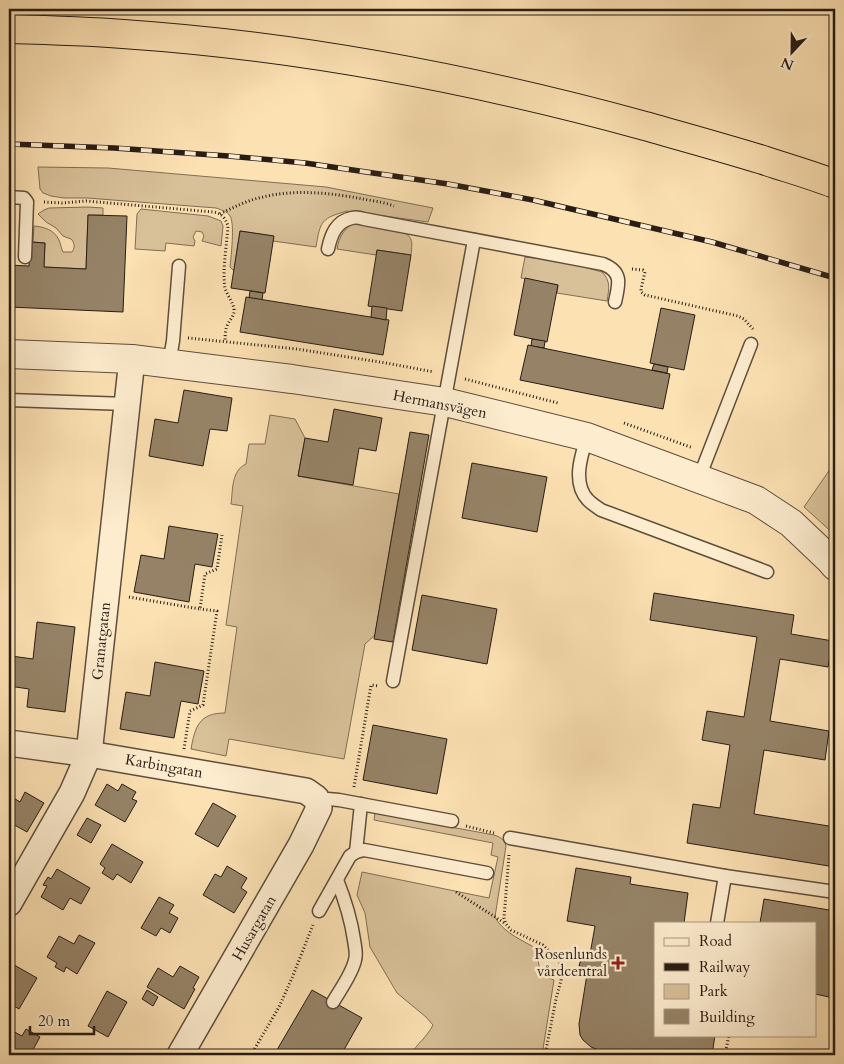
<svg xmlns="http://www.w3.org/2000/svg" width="844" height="1064" font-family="Cardo,serif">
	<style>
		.green { fill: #d8c098; stroke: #806e56 }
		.building { fill: #968367; stroke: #281d15 }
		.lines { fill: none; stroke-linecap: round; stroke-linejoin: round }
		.service-casing { stroke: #5d4e3c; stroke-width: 15 }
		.minor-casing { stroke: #5d4e3c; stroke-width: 28 }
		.tertiary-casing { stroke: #5d4e3c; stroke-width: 30 }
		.motorway-casing { stroke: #281d15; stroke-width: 30 }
		.path { stroke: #281d15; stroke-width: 3; stroke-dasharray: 1 2.5; stroke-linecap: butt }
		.service { stroke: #fdecce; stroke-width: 12 }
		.minor { stroke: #fdecce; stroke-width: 25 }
		.tertiary { stroke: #fdecce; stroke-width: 28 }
		.motorway { stroke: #fce1b3; stroke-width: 28 }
		.rail-casing { stroke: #281d15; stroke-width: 5.5 }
		.rail { stroke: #fdecce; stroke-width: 4; stroke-dasharray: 11; stroke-linecap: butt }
		.poi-dot { fill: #8f2418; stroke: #fdecce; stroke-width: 2 }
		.labels { text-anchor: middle; stroke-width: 5; stroke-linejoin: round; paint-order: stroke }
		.street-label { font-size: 15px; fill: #281d15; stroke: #fdecce }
		.poi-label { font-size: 15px; fill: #281d15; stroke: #fdecce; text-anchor: end }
	</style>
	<rect width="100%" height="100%" fill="#fce1b3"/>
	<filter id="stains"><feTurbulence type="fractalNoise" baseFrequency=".004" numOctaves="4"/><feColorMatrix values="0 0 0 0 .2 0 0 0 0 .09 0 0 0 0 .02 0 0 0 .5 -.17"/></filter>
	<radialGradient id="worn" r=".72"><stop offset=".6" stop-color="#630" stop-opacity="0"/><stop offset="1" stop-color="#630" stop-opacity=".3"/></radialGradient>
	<g class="green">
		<path d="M38,167L108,168L326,187L433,208L428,222L347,211C322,218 320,221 316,247L273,241V236L240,231L234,271L230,267C231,257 235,223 230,216C227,211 221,210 216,208L87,198H64L51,196L43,193L40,189Z"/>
		<path d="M88,207L103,208V215H88L86,269L44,267L45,243L33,242L34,226C45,227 54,230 59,240C61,245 61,248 63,252H72C75,248 75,243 71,239L63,236L56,228L46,222L38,214L44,210L49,208Z"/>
		<path d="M141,209L208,216L221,221L223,226L221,246L202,241L204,236L202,232L196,231L193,237L195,241L194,246L166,243L165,251L135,249L137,214Z"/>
		<path d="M358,223L403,232C414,237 412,245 411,255L377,250L376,255L337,249C339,237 345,225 358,223Z"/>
		<path d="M525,257L561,261L602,272C611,281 609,289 607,301L557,293L558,285L521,278Z"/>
		<path d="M270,415L295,419L305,438L298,476L399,494L375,635L365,644L344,759L229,739L226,756L191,749C195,727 199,713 225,713L237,627L226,625L243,506L231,504C233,490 231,471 246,464L249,444H265Z"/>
		<path d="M835,462V535L804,507Z"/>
		<path d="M375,813L494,835C500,837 504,839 506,846L495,917C503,933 524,941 539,950C536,963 540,976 554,980L542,1055H410C417,1044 427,1037 433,1025L426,1017L397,993L370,947L365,913L357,895L362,872L489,898L498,857L491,855L493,843L374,820Z"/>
	</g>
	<g class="building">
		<path d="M88,215L127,216L123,312L9,307V265L29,266L30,242L45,243L44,267L86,269Z"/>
		<path d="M240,231L274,236L265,293L231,288Z"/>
		<path d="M377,250L411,255L402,311L368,306Z"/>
		<path d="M525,278L558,285L547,342L514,335Z"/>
		<path d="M250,291L263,293L262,300L249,298Z"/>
		<path d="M246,297L389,320L383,355L240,332Z"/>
		<path d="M372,306L387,308L386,320L371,317Z"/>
		<path d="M661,308L695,315L684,370L650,363Z"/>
		<path d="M532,339L545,341L544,348L531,346Z"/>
		<path d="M528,345L670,374L663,409L520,380Z"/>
		<path d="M654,364L668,367L667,373L652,370Z"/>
		<path d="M184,390L232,398L227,431L210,429L203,466L149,456L155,419L178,423Z"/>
		<path d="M334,409L382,418L376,451L359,448L353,485L298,476L305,438L328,442Z"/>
		<path d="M410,432L429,435L393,642L374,639Z"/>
		<path d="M472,463L547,477L537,532L462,518Z"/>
		<path d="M169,526L218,534L212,567L195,564L189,602L134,592L141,555L164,559Z"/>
		<path d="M654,593L794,615L791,634L833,641L828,667L780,659L770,721L829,731L825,760L764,750L754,814L835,827V867L687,843L693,804L720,808L730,745L702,740L707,711L744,717L757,637L650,620Z"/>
		<path d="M422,595L497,609L487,664L412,650Z"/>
		<path d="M37,622L75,627L65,712L27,707L29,689L9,686V653L11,656L33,659Z"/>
		<path d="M155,662L204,671L198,704L181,701L174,738L120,729L126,692L150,696Z"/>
		<path d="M373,725L447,739L437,794L363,780Z"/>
		<path d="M107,784L118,791L122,784L136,792L132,799L137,801L125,822L95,805Z"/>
		<path d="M25,792L44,803L27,832L9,822V795L20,802Z"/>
		<path d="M213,803L236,816L218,847L195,834Z"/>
		<path d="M87,818L101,825L91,843L77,835Z"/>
		<path d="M112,844L143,862L131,883L117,874L113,880L102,873L105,868L100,864Z"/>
		<path d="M227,866L247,878L241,888L247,892L234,913L203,895L215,874L221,877Z"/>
		<path d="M576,868L631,877L630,884L688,893L684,923H655V1035H715L712,1055H624L601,1051L591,1047L583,1040L580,1035L579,1024L588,968L579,966L581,959L589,960L595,926L567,921Z"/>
		<path d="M57,869L90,888L81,904L70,898L63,910L41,897L47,886L43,885L48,877L51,879Z"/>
		<path d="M159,897L174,905L169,913L178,918L170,933L161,928L156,936L141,928Z"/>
		<path d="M764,899L835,911V977H833L829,997L815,994V923H760Z"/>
		<path d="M79,935L95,943L77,974L66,967L64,972L55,967L57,963L47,957L59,936L74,944Z"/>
		<path d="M9,962L37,978L19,1009L9,1003Z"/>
		<path d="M180,966L199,977L193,988L195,989L184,1009L147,987L158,968L173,977Z"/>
		<path d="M147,990L158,997L153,1006L142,999Z"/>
		<path d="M312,990L362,1018L341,1055H274Z"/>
		<path d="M107,991L127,1002L108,1037L88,1026Z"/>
		<path d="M9,1029L22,1036L26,1029L40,1037L30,1055H9Z"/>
	</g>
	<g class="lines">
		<g class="service-casing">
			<g id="service">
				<path d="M9,197L24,198L27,202L25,257"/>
				<path d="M328,249C331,235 336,221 352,218C355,217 361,218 364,219L603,264C623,272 619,284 615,302"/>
				<path d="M169,364L173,341L179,266"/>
				<path d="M9,400L127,404"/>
				<path d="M587,437C581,456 572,483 588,500C592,504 597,507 601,510L767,572"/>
				<path d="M699,478L751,344"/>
				<path d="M393,681L474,240"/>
				<path d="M316,798L339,800L452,821"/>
				<path d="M510,838L725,876L835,892"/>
				<path d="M356,852L361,804"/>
				<path d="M319,911L350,856L356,852L364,850L487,873"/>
				<path d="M717,923L725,876"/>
				<path d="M333,1002C340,990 352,974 355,960C357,954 355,947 354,940C351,919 345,900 337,880"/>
			</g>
		</g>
		<g class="minor-casing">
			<g id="minor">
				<path d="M9,743L89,754L306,791L316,798L319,808L301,845L180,1055"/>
				<path d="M9,903L72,793L89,754L132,359"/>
			</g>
		</g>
		<g class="tertiary-casing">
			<path id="tertiary" d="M9,354L132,359L292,379L445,402L587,437L756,500L791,523L829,559L835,566"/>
		</g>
		<g class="motorway-casing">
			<path id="motorway" d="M9,29C47,30 85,31 123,34C300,46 474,79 645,126C684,137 724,148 763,160C787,168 812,175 835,184"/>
		</g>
		<g class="path">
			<path d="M44,202L62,203L86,201L213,212C221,213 225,217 228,226C227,243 222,271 225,288C227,295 233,302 234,309C235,316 229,320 227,326C225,331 225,337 225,342"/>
			<path d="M220,214C234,207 248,200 263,197C295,189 332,193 363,199C373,201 384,202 394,206"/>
			<path d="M632,269L643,270L645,272L641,289V292L645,295L738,316L744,319L753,329"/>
			<path d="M188,338L297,349L386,363L434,372"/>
			<path d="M465,379L558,403"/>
			<path d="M624,423L693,448"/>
			<path d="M129,597L200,609L205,574L217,569L222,535"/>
			<path d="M184,749L190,711L203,705L217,611L200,609"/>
			<path d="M354,787L371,685L379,686"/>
			<path d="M466,826L494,833"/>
			<path d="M509,855L504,918L506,924L511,930L543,945L557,959L560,964L562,970L561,981L556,999L545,1055"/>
			<path d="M456,892L506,924"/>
			<path d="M251,1055L279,1007L292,978L313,925"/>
			<path d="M725,1055L729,1035"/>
		</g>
		<use href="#service" class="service"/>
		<use href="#minor" class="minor"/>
		<use href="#tertiary" class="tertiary"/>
		<use href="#motorway" class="motorway"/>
		<g class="rail-casing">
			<path id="rail" d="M9,144L114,148L228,156L305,163L448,184L533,200L712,242L835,278"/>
		</g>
		<use href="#rail" class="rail"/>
	</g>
	<path class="poi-dot" d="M615.5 955.5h5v5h5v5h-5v5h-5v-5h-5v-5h5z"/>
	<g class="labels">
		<g class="street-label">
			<text transform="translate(440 404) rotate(11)" y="5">Hermansvägen</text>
			<text transform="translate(101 641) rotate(-84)" y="5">Granatgatan</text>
			<text transform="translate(164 766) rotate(10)" y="5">Karbingatan</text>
			<text transform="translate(254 928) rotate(-60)" y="5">Husargatan</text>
		</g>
		<g class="poi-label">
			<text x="607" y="959">Rosenlunds<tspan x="607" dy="17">vårdcentral</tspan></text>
		</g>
	</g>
	<rect width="844" height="1064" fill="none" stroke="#fce1b3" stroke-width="30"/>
	<rect x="10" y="10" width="824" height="1044" fill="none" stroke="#281d15" stroke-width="2.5"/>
	<rect x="15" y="15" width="814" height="1034" fill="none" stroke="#281d15"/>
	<rect x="654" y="922" width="162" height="115" fill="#fdecce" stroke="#a89984"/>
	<rect x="664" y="938" width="25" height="8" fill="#fdecce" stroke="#a89984"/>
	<text x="699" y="946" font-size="15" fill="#281d15">Road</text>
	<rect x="664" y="963" width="25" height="8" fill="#281d15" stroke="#a89984"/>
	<text x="699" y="972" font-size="15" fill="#281d15">Railway</text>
	<rect x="664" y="984" width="25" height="15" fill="#d8c098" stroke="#a89984"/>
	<text x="699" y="996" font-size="15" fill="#281d15">Park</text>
	<rect x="664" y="1009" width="25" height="15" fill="#968367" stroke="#a89984"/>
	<text x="699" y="1022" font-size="15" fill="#281d15">Building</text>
	<g transform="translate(792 52) rotate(202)" stroke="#fdecce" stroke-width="4" paint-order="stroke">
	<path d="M0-4L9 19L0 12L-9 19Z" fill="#281d15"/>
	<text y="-8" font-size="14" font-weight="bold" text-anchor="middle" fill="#281d15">N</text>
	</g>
	<path d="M30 1026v8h64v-8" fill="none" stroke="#281d15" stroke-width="2.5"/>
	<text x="38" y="1026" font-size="15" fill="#281d15" stroke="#fdecce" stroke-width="4" paint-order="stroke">20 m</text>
	<rect width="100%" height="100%" filter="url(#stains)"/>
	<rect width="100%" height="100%" fill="url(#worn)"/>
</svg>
